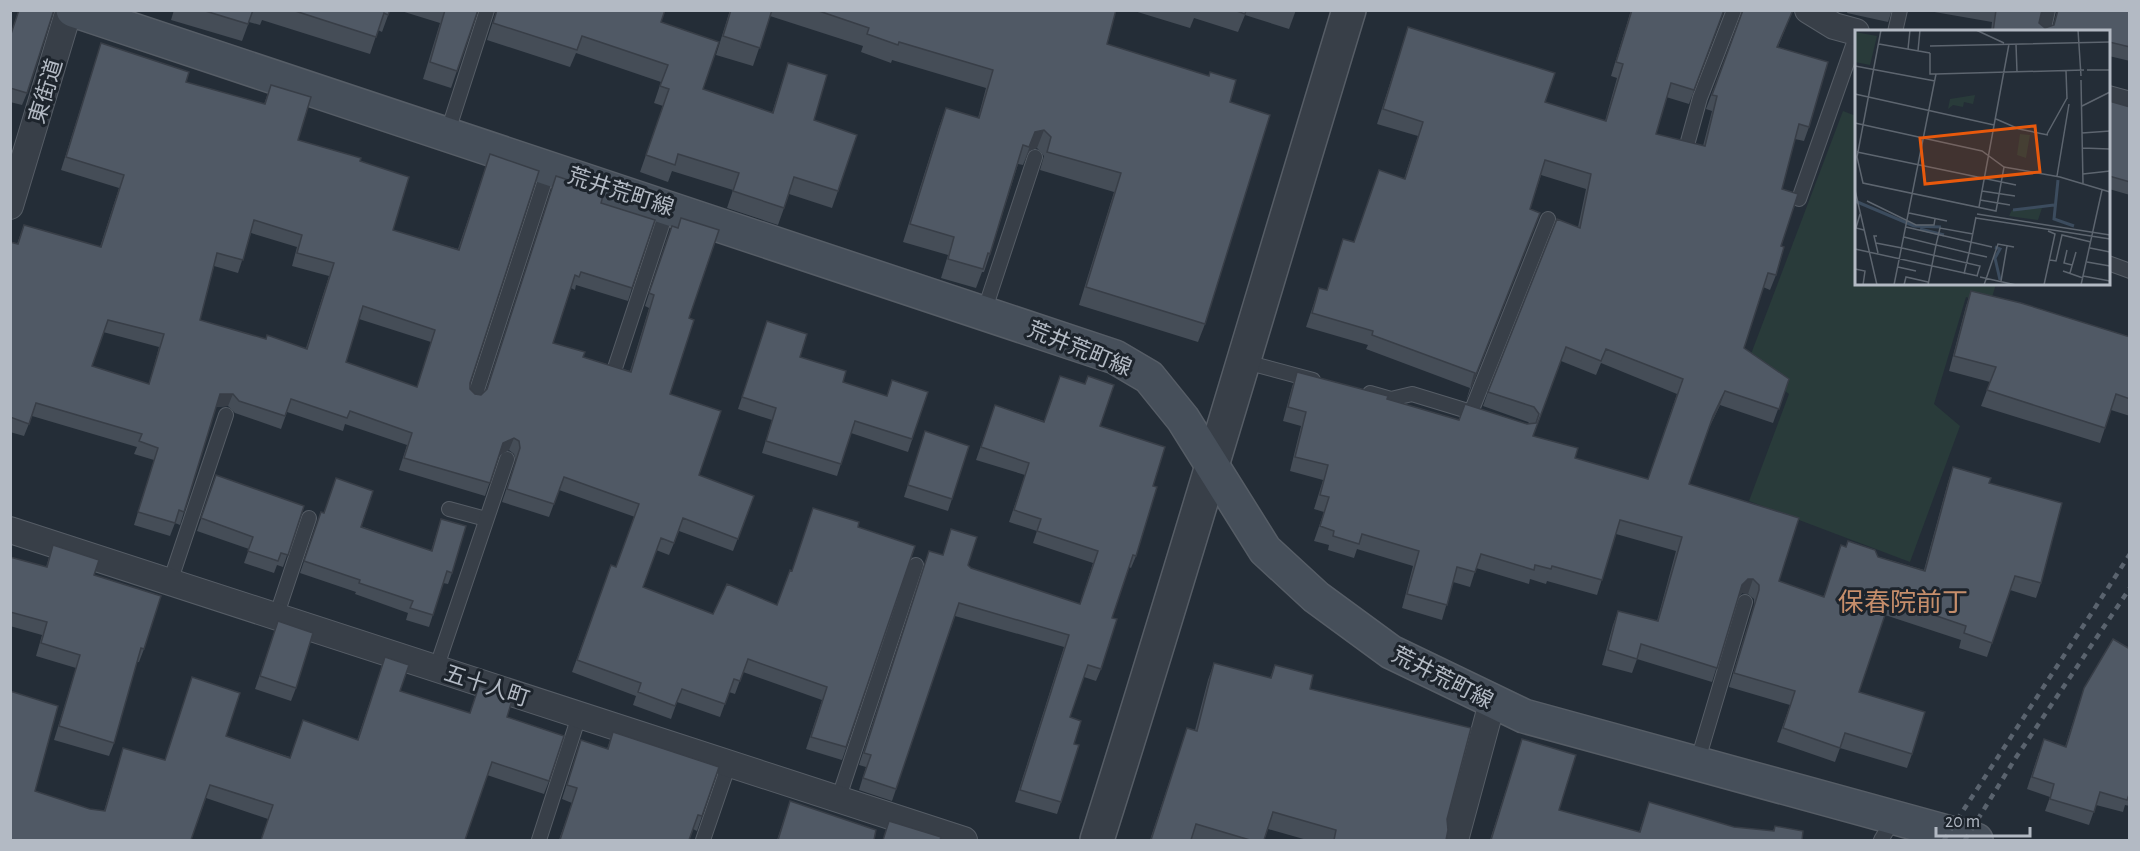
<svg xmlns="http://www.w3.org/2000/svg" width="2140" height="851" font-family="'Alegreya Sans','Noto Sans JP',sans-serif">
	<style>
		.green { fill: #293b3a }
		.lines { fill: none; stroke-linecap: round; stroke-linejoin: round }
		.service-casing { stroke: #565d66; stroke-width: 16 }
		.minor-casing { stroke: #565d66; stroke-width: 28 }
		.tertiary-casing { stroke: #565d66; stroke-width: 36 }
		.secondary-casing { stroke: #565d66; stroke-width: 36 }
		.service { stroke: #383f48; stroke-width: 14 }
		.minor { stroke: #383f48; stroke-width: 26 }
		.tertiary { stroke: #383f48; stroke-width: 33 }
		.secondary { stroke: #464f5a; stroke-width: 33 }
		.rail { stroke: #5a636e; stroke-width: 4.5; stroke-dasharray: 6 6; stroke-linecap: butt }
		.wall { fill: #454d57; fill-rule: evenodd }
		.shaded-wall { fill: #383e47 }
		.building { fill: #505965; stroke: #383e47; stroke-width: 1.5; fill-rule: evenodd }
		.labels { text-anchor: middle; stroke-width: 6; stroke-linejoin: round; paint-order: stroke }
		.street-label { font-size: 22px; fill: #b3bac4; stroke: #1d242c }
		.quarter-label { font-size: 26px; fill: #c68e6b; stroke: #1d242c }
		.inset-river { fill: none; stroke: #3c4c5e; stroke-width: 3 }
		.inset-road { fill: none; stroke: #5d656f; stroke-width: 1.5 }
		.view { fill: #e8590c; fill-opacity: 0.15; stroke: #e8590c; stroke-width: 3 }
		.inset-edge { fill: none; stroke: #b3bac4; stroke-width: 3 }
	</style>
	<rect width="100%" height="100%" fill="#242d37"/>
	<path class="green" d="M1843,111L1856,116V284H1996L1990,304L1966,297L1934,404L1960,426L1910,562L1749,501L1789,394L1748,362Z"/>
	<g class="lines">
		<g class="service-casing">
			<g id="service">
				<path d="M1895,32L1900,10"/>
				<path d="M2043,32L2048,10"/>
				<path d="M447,134L487,10"/>
				<path d="M1687,145L1700,98L1734,10"/>
				<path d="M1799,199L1856,37"/>
				<path d="M2108,263L2130,271"/>
				<path d="M984,312L1035,157"/>
				<path d="M1242,361L1313,380"/>
				<path d="M614,371L668,207"/>
				<path d="M1370,393L1391,399L1412,394L1471,412L1548,219"/>
				<path d="M474,399L549,168"/>
				<path d="M449,509L486,519"/>
				<path d="M170,582L226,415"/>
				<path d="M276,617L309,518"/>
				<path d="M436,669L507,459"/>
				<path d="M1697,763L1745,602"/>
				<path d="M838,800L916,565"/>
				<path d="M539,840L579,716"/>
				<path d="M703,840L729,764"/>
				<path d="M1881,840L1895,817"/>
			</g>
		</g>
		<g class="minor-casing">
			<g id="minor">
				<path d="M1808,10L1834,26L1856,32"/>
				<path d="M2108,99L2130,105"/>
				<path d="M10,206L69,10"/>
				<path d="M10,530L964,840"/>
				<path d="M1455,840L1492,703"/>
			</g>
		</g>
		<g class="tertiary-casing">
			<path id="tertiary" d="M1097,840C1184,565 1265,287 1349,10"/>
		</g>
		<g class="secondary-casing">
			<path id="secondary" d="M73,10L1115,357L1149,377L1183,419L1265,550L1316,597L1391,652L1524,716L1976,840"/>
		</g>
		<use href="#service" class="service"/>
		<use href="#minor" class="minor"/>
		<use href="#tertiary" class="tertiary"/>
		<use href="#secondary" class="secondary"/>
		<g class="rail">
			<path d="M1944,840L2130,554"/>
			<path d="M1965,840L2015,759L2130,588"/>
		</g>
	</g>
	<g class="wall">
		<path d="M174,10H390L382,32L378,30L370,54L262,20L260,25L249,22L242,41L171,20Z"/>
		<path d="M398,10H478L451,88L423,79L440,23Z"/>
		<path d="M495,10H665L661,22L703,89L772,113L788,63L814,120L838,191L832,208L789,194L778,225L727,208L733,190L672,171L668,182L640,172L663,106L654,103L661,82L576,53L570,67L487,40L496,12Z"/>
		<path d="M730,10H1116L1107,44L1230,102L1205,324L1198,342L1079,305L1114,192L1040,170L1044,156L1037,148L1029,151L1023,165L1018,164L990,254L984,272H982L976,288L941,278L948,255L903,242L939,127L946,108L978,118L986,88L892,60L891,63L861,52L863,46L770,16L753,66L716,55Z"/>
		<path d="M1131,10H1296L1289,29L1245,15L1238,32L1194,18L1190,28Z"/>
		<path d="M1631,10H1724L1689,104L1666,97L1656,134L1703,146L1712,111L1706,109L1742,13V10H1793L1778,47L1809,127L1804,141L1795,139L1782,189L1781,246L1776,275L1770,290L1763,287L1744,348L1789,379L1773,423L1720,405L1709,428L1689,484L1779,581L1823,597L1845,547L1924,570L1948,482L1953,467L1989,483L2041,583L2036,598L2010,590L1987,657L1959,648L1961,640L1885,615L1859,692L1912,754L1907,768L1840,748L1835,762L1777,742L1790,705L1729,687L1754,605V599L1748,594L1742,593L1738,598L1712,682L1637,659L1632,673L1602,665L1613,625L1618,611L1657,621L1676,551L1616,534L1597,595L1547,581L1546,584L1530,579L1529,584L1476,568L1470,587L1453,582L1442,620L1402,608L1413,566L1357,549L1354,558L1328,550L1329,545L1314,541L1324,512L1314,509L1323,480L1290,471L1301,426L1283,421L1292,387L1297,372L1459,420L1530,424L1528,422L1483,406L1488,392L1578,227L1586,189L1541,175L1530,209L1540,213L1466,401L1470,388L1366,349L1368,345L1306,327L1319,288L1327,290L1343,239L1354,242L1404,179L1418,136L1377,124L1408,27L1545,102L1605,121L1617,78L1611,76ZM1561,361L1596,375L1601,363L1677,394L1648,479L1575,458L1533,436Z"/>
		<path d="M1848,10H1892L1888,22L1847,13Z"/>
		<path d="M1923,10H2042L2039,23L2045,28L2053,26L2057,12L2056,10H2130V61L2109,56V32H1991L1992,22Z"/>
		<path d="M10,36L27,93L22,105L10,102Z"/>
		<path d="M101,43L186,82L264,104L271,85L298,140L360,161L393,230L458,249L490,154L470,383V389L475,394L481,395L486,390L556,176L601,203L632,288L628,301L576,285L575,290L571,288L553,343L583,357L630,371L649,308L645,306L667,239L689,318L670,394L699,475L754,496L733,551L679,531L669,555L656,550L643,587L713,614L777,605L792,571L813,508L858,527L915,546L842,760L806,749L822,700L743,672L735,694L729,692L720,717L677,702L671,719L633,705L636,696L572,672L611,565L616,567L635,517L559,490L549,517L502,502L516,461L514,454L509,450L499,455L485,496L399,470L407,445L345,424L343,431L287,412L281,429L235,413L228,406L216,407L184,512L180,525L175,523L170,536L134,525L154,460L134,454L137,447L32,416L24,436L10,432V242L17,244L24,225L100,247L119,188L61,170ZM251,233L297,247L292,266L329,276L306,348L266,339L200,320L214,266L238,273ZM359,319L431,342L417,387L346,362ZM103,332L159,347L149,384L92,366Z"/>
		<path d="M2109,101L2130,107V195L2109,189Z"/>
		<path d="M1971,291L2130,337V416L2111,410L2100,443L1981,406L1990,382L1949,371L1966,306Z"/>
		<path d="M767,321L800,357L843,382L887,396L928,392L908,452L851,433L837,476L762,453L772,420L738,409Z"/>
		<path d="M995,405L1044,421L1100,426L1153,486L1136,556L1131,568L1129,567L1112,618L1101,669L1096,681L1084,677L1070,717L1074,744L1061,802L1057,814L1015,802L1064,647L955,616L892,801L859,790L866,767L859,765L929,551L968,565L971,568L1080,604L1093,563L1033,543L1037,531L1009,522L1025,475L976,460Z"/>
		<path d="M925,431L952,499L948,511L904,497Z"/>
		<path d="M216,475L304,506L283,567L277,565L274,573L244,563L249,549L197,531Z"/>
		<path d="M321,512L431,551L441,519L452,573L448,584L443,583L429,627L406,620L408,613L355,594L356,592L300,573Z"/>
		<path d="M53,545L94,575L144,649L139,662H137L114,743L109,756L54,740L76,668L36,656L42,635L10,626V557L46,567Z"/>
		<path d="M278,621L296,688L291,701L255,689Z"/>
		<path d="M2130,649V806L2125,805L2123,812L2096,805L2089,825L2045,811L2050,797L2027,789L2039,752L2065,747L2084,688Z"/>
		<path d="M385,657L400,691L470,713L507,717L549,781L544,794L487,775L475,810L268,819L206,798L191,840H10V691L35,791L90,809L104,811L123,748L164,760L226,736L290,757L357,740Z"/>
		<path d="M1214,663L1270,678L1275,665L1310,689L1447,819L1446,840H1307L1268,829L1264,840H1150L1187,728L1195,730L1208,680Z"/>
		<path d="M613,732L702,816L697,831L693,829L689,840H559L572,803L562,799L581,740L607,749Z"/>
		<path d="M1522,739L1559,810L1639,832L1649,802L1734,827L1773,831L1775,826L1802,840H1490Z"/>
		<path d="M790,801L874,840H777Z"/>
	</g>
	<g class="shaded-wall">
		<path d="M1044,130L1037,148L1029,151L1023,165L1035,132Z"/>
		<path d="M1725,391L1720,405L1708,430L1713,416Z"/>
		<path d="M220,394H233L228,406L215,407Z"/>
		<path d="M514,438L509,450L499,456L503,443Z"/>
		<path d="M1748,579H1753L1748,594L1742,593L1736,599L1742,585Z"/>
	</g>
	<g class="building">
		<path d="M19,10H54L27,93L10,88V37Z"/>
		<path d="M202,10H253L248,24Z"/>
		<path d="M292,10H390L388,15L384,13L376,37Z"/>
		<path d="M445,10H478L457,71L430,62Z"/>
		<path d="M497,10H665L661,22L719,42L703,89L773,113L788,63L827,75L814,120L857,135L838,191L794,177L784,208L733,191L739,173L678,154L675,165L646,155L669,89L660,86L668,65L582,36L577,50L493,23Z"/>
		<path d="M731,10H772L760,48L723,36Z"/>
		<path d="M816,10H1116L1107,44L1209,76L1210,72L1236,80L1230,102L1270,115L1205,324L1086,287L1121,173L1047,152L1051,137L1044,130L1035,132L1029,147L1023,145L990,254L988,253L983,269L948,259L954,237L910,224L946,108L979,118L993,70L899,42L898,45L867,34L869,28Z"/>
		<path d="M1234,10H1246L1245,14Z"/>
		<path d="M1632,10H1724L1694,90L1671,83L1656,134L1705,146L1717,96L1712,95L1743,10H1793L1777,47L1828,62L1809,127L1799,124L1782,189L1798,194L1781,246L1784,247L1776,275L1768,273L1744,348L1789,379L1779,409L1725,391L1713,416L1689,484L1799,518L1779,581L1824,597L1841,545L1846,547L1848,541L1875,550L1878,557L1925,571L1953,467L1991,478L1989,483L2062,503L2041,583L2015,576L1992,643L1964,633L1966,626L1890,600L1859,692L1925,712L1912,754L1845,733L1840,748L1783,728L1795,691L1734,673L1759,590V585L1753,579H1748L1742,585L1717,668L1641,644L1637,659L1608,650L1618,611L1658,621L1682,537L1620,520L1602,580L1552,566L1551,569L1535,565L1534,570L1481,554L1475,572L1457,567L1447,605L1407,594L1419,551L1362,534L1359,544L1333,536L1334,531L1320,526L1329,497L1320,495L1328,465L1295,457L1306,412L1288,407L1297,372L1388,396L1387,399L1459,420L1465,404L1527,424L1536,423L1539,414L1534,407L1488,392L1557,219L1580,228L1591,174L1545,160L1530,209L1540,213L1471,387L1475,373L1372,335L1373,331L1312,313L1319,288L1327,290L1343,239L1354,242L1379,170L1405,179L1423,122L1383,109L1408,27L1555,73L1545,102L1606,121L1623,64L1616,62ZM1566,347L1601,361L1606,349L1683,379L1648,479L1575,458L1578,448L1533,436Z"/>
		<path d="M1996,10H2042L2039,23L2045,28L2054,25L2058,10H2130V47L2109,42V32H1993Z"/>
		<path d="M101,43L189,72L186,82L265,104L271,85L311,97L298,140L361,158L360,161L409,177L393,230L459,250L490,154L539,171L470,383V389L475,394L481,395L487,389L556,176L604,192L601,203L655,220L632,288L581,272L579,277L575,275L553,343L585,352L583,357L631,372L654,295L649,293L672,226L678,228L681,218L719,230L689,318L694,320L670,394L721,411L699,475L754,496L738,539L683,518L674,543L661,538L643,587L713,614L727,584L777,605L790,570L792,571L813,508L859,522L858,527L915,546L846,747L811,737L827,687L748,659L740,681L734,679L725,704L682,689L675,706L638,692L641,683L577,660L611,565L616,567L639,504L564,477L554,504L507,489L520,448L519,441L514,438L503,443L490,483L404,458L412,433L350,411L347,418L291,399L285,416L239,401L233,394H220L184,512L179,510L175,523L138,512L158,448L139,441L142,434L36,403L29,424L10,417V242L18,244L24,225L101,247L124,175L66,157ZM254,220L302,235L297,253L334,263L307,349L267,335L266,339L200,320L217,253L243,260ZM363,306L435,330L417,387L346,362ZM108,320L164,334L149,384L92,366Z"/>
		<path d="M2109,101L2130,107V182L2109,176Z"/>
		<path d="M1971,291L2021,303L2130,337V399L2116,394L2105,428L1987,390L1996,367L1954,356Z"/>
		<path d="M767,321L807,334L800,357L846,371L843,382L887,396L892,380L928,392L912,439L855,421L841,464L766,441L776,408L742,397Z"/>
		<path d="M1060,376L1085,384L1088,376L1114,385L1100,426L1165,447L1153,486L1157,487L1136,556L1133,555L1112,618L1117,619L1101,669L1088,665L1070,717L1081,721L1074,744L1079,745L1061,802L1020,790L1069,635L959,603L896,789L863,778L871,755L864,753L929,551L943,555L951,529L977,537L968,565L971,568L1080,604L1098,551L1037,531L1041,519L1014,510L1029,463L981,447L995,405L1044,422Z"/>
		<path d="M925,431L969,446L952,499L908,485Z"/>
		<path d="M216,475L304,506L288,555L281,553L278,561L248,551L253,537L201,518Z"/>
		<path d="M336,478L373,491L361,527L432,551L441,519L466,526L452,573L447,571L433,615L410,608L413,601L359,583L360,580L304,561L321,512L324,513Z"/>
		<path d="M53,545L99,560L94,575L161,596L144,649L141,648L114,743L59,726L80,655L41,643L47,622L10,612V557L47,567Z"/>
		<path d="M278,621L313,633L296,688L260,676Z"/>
		<path d="M2113,639L2130,649V792L2127,800L2100,792L2094,812L2050,799L2054,784L2032,777L2044,739L2066,747L2084,688Z"/>
		<path d="M385,657L409,665L400,691L470,713L479,686L513,697L507,717L564,736L549,781L492,762L465,840H261L273,805L210,785L191,840H10V691L58,706L35,791L90,809L105,811L123,748L165,760L192,677L240,693L226,736L290,758L303,720L358,740Z"/>
		<path d="M1214,663L1271,678L1275,665L1313,675L1310,689L1471,728L1447,819L1448,830L1446,840H1334L1336,830L1273,812L1264,840H1250L1196,824L1191,840H1151L1187,728L1197,731Z"/>
		<path d="M613,732L719,767L702,816L698,815L689,840H560L577,788L567,785L581,740L608,749Z"/>
		<path d="M1522,739L1576,755L1559,810L1640,832L1649,802L1734,827L1774,831L1775,826L1803,831L1802,840H1491Z"/>
		<path d="M790,801L876,830L874,840H778Z"/>
		<path d="M889,821L941,837L940,840H883Z"/>
	</g>
	<g class="labels">
		<g class="street-label">
			<text transform="translate(45 91) rotate(-73)" y="8">東街道</text>
			<text transform="translate(621 191) rotate(18)" y="8">荒井荒町線</text>
			<text transform="translate(1080 348) rotate(22)" y="8">荒井荒町線</text>
			<text transform="translate(1443 677) rotate(27)" y="8">荒井荒町線</text>
			<text transform="translate(487 685) rotate(18)" y="8">五十人町</text>
		</g>
		<g class="quarter-label">
			<text x="1903" y="611">保春院前丁</text>
		</g>
	</g>
	<g transform="translate(1855 30)">
		<rect width="255" height="255" fill="#242d37"/>
		<path d="M0,2L22,6L15,35L0,32ZM120,65L118,74L109,72L108,77L98,75L93,79L95,69ZM165,104L175,105L171,128L162,125ZM187,178L183,190L154,186L157,180Z" fill="#293b3a"/>
		<path class="inset-river" d="M203,150L199,189L219,196M0,171L59,196L86,197M158,180L199,175M65,199L89,205M140,217L145,219L140,228L145,250"/>
		<path class="inset-road" d="M26,0L2,127L8,153L141,181L149,137M121,0L149,13M223,0L226,46M24,14L75,23M161,14L162,42M75,16L255,12M53,19L55,0M63,21L65,0M75,23V44H81M0,36L80,51M232,40H255M211,41L212,69M81,44L229,40M226,50L228,154M0,64L139,95M227,76L255,62M141,89L164,99L193,105M0,93L127,121L149,137L205,147L255,162M227,103L255,101M192,104L212,68M227,118L255,119M2,122L161,155M228,144L255,141M202,146L214,74M0,160L22,255M127,161L160,166M125,170L155,175M12,171L61,195H79L80,189M124,177L154,14M54,183L92,191M5,184L1,198L9,200M122,184L255,205M121,187L114,223L132,227M121,188L255,209M51,197L137,217M22,206H19L23,223M49,207L81,215L73,255M21,213L47,218M47,218L125,236L122,246M235,218L255,222M0,219L123,246M212,220L209,233L217,235M195,230L201,231L207,205L236,212M232,232L255,236M43,237L61,241M0,239L10,241L8,255M208,241L228,248M215,243L221,222M109,244L114,223L81,215L85,198L118,204M228,246L255,251M125,247L161,255M146,251L152,216M39,255L81,44M49,255L51,247L73,252M129,255L143,214L159,217M189,255L200,204L193,201M226,255L247,160"/>
		<path class="view" d="M180,96L185,142L70,154L65,108Z"/>
		<rect width="255" height="255" class="inset-edge"/>
	</g>
	<rect width="2140" height="851" fill="none" stroke="#b3bac4" stroke-width="24"/>
	<path d="M1936 827v9h94v-9" fill="none" stroke="#b3bac4" stroke-width="3"/>
	<text x="1945" y="827" font-size="18" fill="#b3bac4" stroke="#1d242c" stroke-width="4.5" paint-order="stroke">20 m</text>
</svg>
